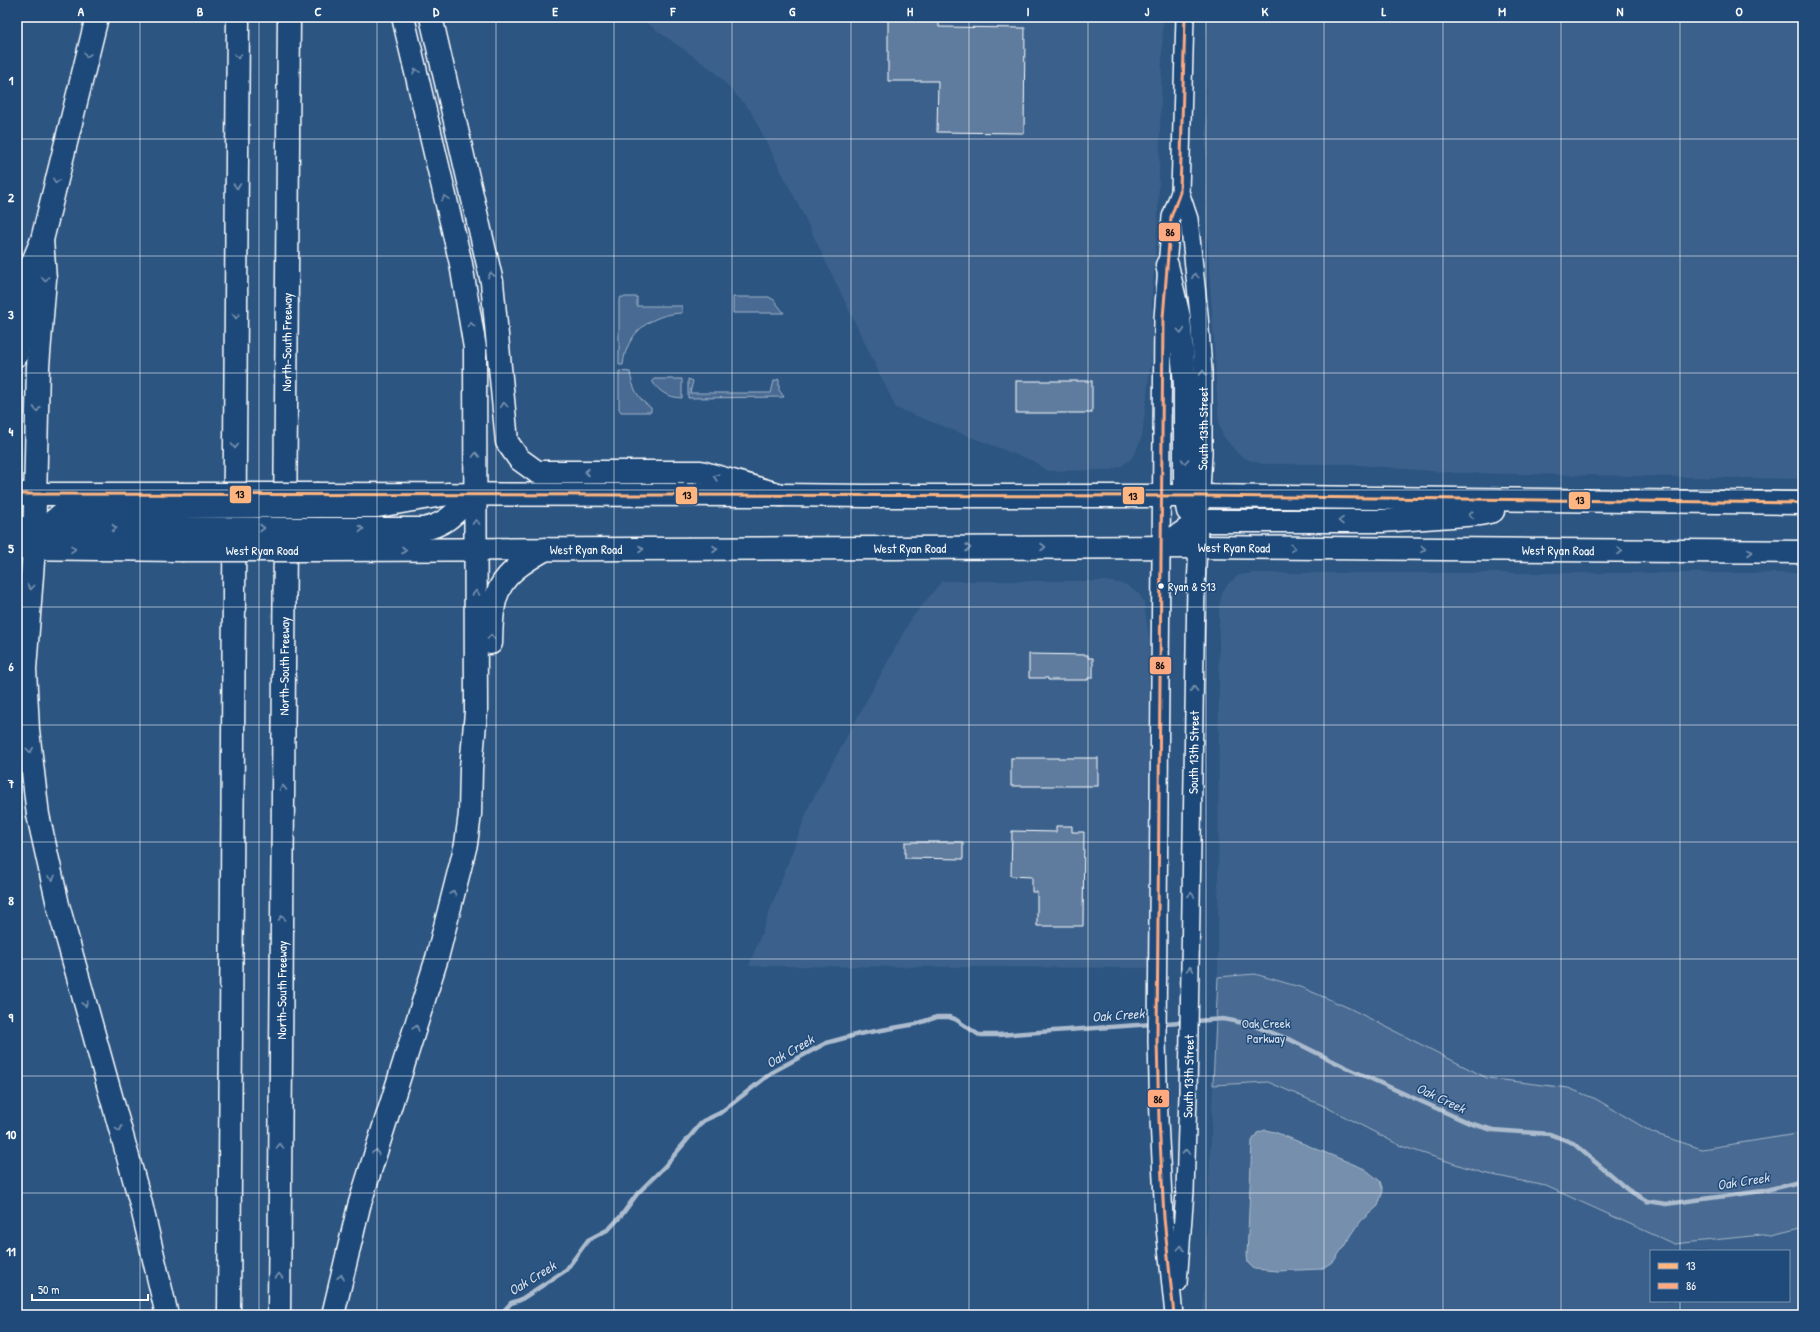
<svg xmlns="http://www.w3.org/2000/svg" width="1820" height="1332" font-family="'Patrick Hand',sans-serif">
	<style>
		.built { fill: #3b618b; fill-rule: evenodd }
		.green { fill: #486b92; stroke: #a4b5c8 }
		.water { fill: #748fad; stroke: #acbcce }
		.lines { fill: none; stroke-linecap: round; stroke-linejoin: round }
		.stream { stroke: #acbcce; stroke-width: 4.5 }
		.building { fill: #5e7c9f; stroke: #fff }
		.minor-casing { stroke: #fff; stroke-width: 20 }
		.major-casing { stroke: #fff; stroke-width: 25 }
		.highway-casing { stroke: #fff; stroke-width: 25 }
		.minor { stroke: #1f4a7a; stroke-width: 17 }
		.major { stroke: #1f4a7a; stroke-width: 22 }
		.highway { stroke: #1f4a7a; stroke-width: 22 }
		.major-bridge-casing { stroke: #fff; stroke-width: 25; stroke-linecap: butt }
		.highway-bridge-casing { stroke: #fff; stroke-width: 25; stroke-linecap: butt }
		.major-bridge { stroke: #1f4a7a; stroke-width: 22 }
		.highway-bridge { stroke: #1f4a7a; stroke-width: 22 }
		.bus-1-casing { stroke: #1f4a7a; stroke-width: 6 }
		.bus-2-casing { stroke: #1f4a7a; stroke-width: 6 }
		.bus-1 { stroke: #ffb580; stroke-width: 3 }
		.bus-2 { stroke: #ffa980; stroke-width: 3 }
		.oneway { stroke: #7992af }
		.grid { fill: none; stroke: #fff; stroke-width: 1; stroke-opacity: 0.55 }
		.bus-dot { fill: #fff; stroke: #1f4a7a; stroke-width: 1.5 }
		.labels { text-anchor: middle; stroke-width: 3; stroke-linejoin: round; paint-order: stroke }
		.bus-label { font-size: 12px; fill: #fff; stroke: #1f4a7a; text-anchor: start }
		.street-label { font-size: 13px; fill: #fff; stroke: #1f4a7a }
		.park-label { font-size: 13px; fill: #dae1e9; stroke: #1f4a7a }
		.water-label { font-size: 14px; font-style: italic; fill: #d5dde6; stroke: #1f4a7a }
		.line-badge { stroke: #1f4a7a; stroke-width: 1.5 }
		.pale-badge-label { font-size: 11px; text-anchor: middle; font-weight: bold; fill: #111 }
		.neatline { fill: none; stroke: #fff; stroke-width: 1.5 }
		.grid-label { font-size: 13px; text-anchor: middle; font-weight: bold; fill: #fff }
	</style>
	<rect width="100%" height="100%" fill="#2c5582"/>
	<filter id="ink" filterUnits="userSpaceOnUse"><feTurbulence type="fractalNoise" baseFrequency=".025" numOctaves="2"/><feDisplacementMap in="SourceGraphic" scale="8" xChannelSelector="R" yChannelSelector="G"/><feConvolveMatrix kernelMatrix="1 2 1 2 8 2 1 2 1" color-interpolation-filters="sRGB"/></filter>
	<g filter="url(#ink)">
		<g class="built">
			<path d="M638,17H1163L1158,215L1152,296V351L1142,436L1136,451L1131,459L1123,465L1111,470L1048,471L1033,461L896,408L801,210L750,110L714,71Z"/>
			<path d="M1206,17H1803V479L1457,473L1345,464H1263L1249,460L1239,455L1223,436L1219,425L1206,216Z"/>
			<path d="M1253,573H1803V1315H1203L1218,977L1219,606L1223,591L1229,583L1239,575ZM1651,1251H1789V1301H1651Z"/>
			<path d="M942,581H1106L1125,584L1140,595L1144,602L1149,639L1148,968L749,966L810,804L911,619Z"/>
		</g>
		<g class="green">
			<path d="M621,297H637V306H682V313C651,314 626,333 623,365H619V300Z"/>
			<path d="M733,297H769L774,300L784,313H733Z"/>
			<path d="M619,371L630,372C632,387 638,399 651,408V412H621L619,409Z"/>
			<path d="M654,379H682V398C668,397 660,393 652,381Z"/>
			<path d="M688,379L693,381L690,393H771L774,381L779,379V390L784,397L688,398Z"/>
			<path d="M1255,974L1303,988L1349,1008L1487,1078L1568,1088L1596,1099L1653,1133L1702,1149L1803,1133V1226L1771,1234L1674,1244L1546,1186L1483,1173L1401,1146L1324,1106L1268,1082L1213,1085L1218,977Z"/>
		</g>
		<path class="water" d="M1265,1130L1275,1132L1365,1169L1380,1181L1383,1191L1378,1206L1361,1221L1334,1261L1321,1269L1278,1271L1254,1269L1248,1263L1247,1256L1252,1141L1257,1133Z"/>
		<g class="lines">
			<path class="stream" d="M500,1315L511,1303L520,1300L566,1270L588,1240L609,1229L621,1216L637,1194L665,1166L703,1121L720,1113L774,1071L826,1043L859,1034L916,1024L937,1017H949L955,1019L979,1035H998L1223,1019L1249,1024L1291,1040L1345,1067L1469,1123L1493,1130L1550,1134L1573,1143L1628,1190L1647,1201L1666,1204L1762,1191L1803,1181"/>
		</g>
		<g class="building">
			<path d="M888,17H939V27L1025,28L1024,133L937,132L938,81H888Z"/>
			<rect x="1016" y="381" width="76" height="32"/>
			<path d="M1029,654L1088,655V658H1093V678H1088V680H1048V678H1029Z"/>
			<rect x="1011" y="758" width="87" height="28"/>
			<path d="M1056,826H1072V832H1084L1083,926H1037V892H1032V877L1011,876L1012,831L1056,832Z"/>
			<path d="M905,842H963V859L905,858Z"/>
		</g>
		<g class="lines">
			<g class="minor-casing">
				<g id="minor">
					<path id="s1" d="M1178,1283L1185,1191L1188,1095L1196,585L1203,453V371L1199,315L1189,219L1180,192"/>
					<path d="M1174,1315L1164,1218L1159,1120L1157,1040L1163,318L1171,217L1180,192L1185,17"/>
				</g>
			</g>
			<g class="major-casing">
				<g id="major">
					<path d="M1167,265L1179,317L1185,384V496L1188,511"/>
					<path d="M17,494H181"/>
					<path d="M319,494L781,495L864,496H1201L1803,503"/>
					<path d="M1161,547L1199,521H1382L1480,514L1493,511"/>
					<path d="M17,548L181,550"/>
					<path id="s2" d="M323,550L1198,547L1803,552"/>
				</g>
			</g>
			<g class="highway-casing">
				<g id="highway">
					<path d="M431,17L492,282L507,442L519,459L537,472H701L781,495"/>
					<path d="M42,240L45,279L38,366L34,548L25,669L28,730L38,815L58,905L141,1204L167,1315"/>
					<path d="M17,355L26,278L42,240L97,17"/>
					<path d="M320,506H378L448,494"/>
					<path d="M17,528H181"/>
					<path d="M322,529H423C449,524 457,510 475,494"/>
					<path d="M34,548C46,529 56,511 80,506H181"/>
					<path d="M491,643C492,589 498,576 546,549"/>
					<path d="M229,1315L238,17"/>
					<path id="s3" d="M279,1315L289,17"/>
					<path d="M333,1315L359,1206L437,958L466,844L470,814L471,768L476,712L475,348L461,264L403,17"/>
				</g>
			</g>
			<use href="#minor" class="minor"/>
			<use href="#major" class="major"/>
			<use href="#highway" class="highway"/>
			<g class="major-bridge-casing">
				<g id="major-bridge">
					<path d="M181,494H319"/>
					<path id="s4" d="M181,550H323"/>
				</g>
			</g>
			<g class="highway-bridge-casing">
				<g id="highway-bridge">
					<path d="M181,506H320"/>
					<path d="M181,528L322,529"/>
				</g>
			</g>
			<use href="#major-bridge" class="major-bridge"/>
			<use href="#highway-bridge" class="highway-bridge"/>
			<g class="bus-1-casing">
				<path id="bus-1" d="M17,494L1201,496L1803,503"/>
			</g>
			<g class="bus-2-casing">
				<path id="bus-2" d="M1174,1315L1164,1218L1159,1120L1157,1040L1163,318L1171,217L1180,192L1185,17"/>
			</g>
			<use href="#bus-1" class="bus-1"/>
			<use href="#bus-2" class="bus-2"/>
		</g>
		<defs><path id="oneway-chevron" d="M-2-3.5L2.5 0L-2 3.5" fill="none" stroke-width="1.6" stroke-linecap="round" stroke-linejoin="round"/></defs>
		<g class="oneway">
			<use href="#oneway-chevron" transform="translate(87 55) rotate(104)"/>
			<use href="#oneway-chevron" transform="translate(238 56) rotate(90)"/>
			<use href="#oneway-chevron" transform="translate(416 71) rotate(-103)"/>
			<use href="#oneway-chevron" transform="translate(56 181) rotate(103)"/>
			<use href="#oneway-chevron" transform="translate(237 186) rotate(90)"/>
			<use href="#oneway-chevron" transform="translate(445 198) rotate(-103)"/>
			<use href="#oneway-chevron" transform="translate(491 275) rotate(-103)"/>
			<use href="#oneway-chevron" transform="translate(1195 276) rotate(-97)"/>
			<use href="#oneway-chevron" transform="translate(45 279) rotate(90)"/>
			<use href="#oneway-chevron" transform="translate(236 316) rotate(90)"/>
			<use href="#oneway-chevron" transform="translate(471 325) rotate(-99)"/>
			<use href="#oneway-chevron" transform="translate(1181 331) rotate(85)"/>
			<use href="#oneway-chevron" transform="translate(1203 373) rotate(-91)"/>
			<use href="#oneway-chevron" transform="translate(504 405) rotate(-95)"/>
			<use href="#oneway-chevron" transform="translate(37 409) rotate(91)"/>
			<use href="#oneway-chevron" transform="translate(235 446) rotate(90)"/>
			<use href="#oneway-chevron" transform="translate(476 455) rotate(-91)"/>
			<use href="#oneway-chevron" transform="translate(1185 461) rotate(90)"/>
			<use href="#oneway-chevron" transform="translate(587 472) rotate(-180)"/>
			<use href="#oneway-chevron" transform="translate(716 477) rotate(-164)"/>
			<use href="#oneway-chevron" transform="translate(1471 515) rotate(176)"/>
			<use href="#oneway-chevron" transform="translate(1341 521) rotate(-179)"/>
			<use href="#oneway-chevron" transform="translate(476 522) rotate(-90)"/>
			<use href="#oneway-chevron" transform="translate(114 528)"/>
			<use href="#oneway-chevron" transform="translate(262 528)"/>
			<use href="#oneway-chevron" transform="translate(361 529)"/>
			<use href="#oneway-chevron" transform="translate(1043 547)"/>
			<use href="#oneway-chevron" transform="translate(968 548)"/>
			<use href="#oneway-chevron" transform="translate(1293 548) rotate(1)"/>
			<use href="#oneway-chevron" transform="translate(73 549) rotate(1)"/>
			<use href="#oneway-chevron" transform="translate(641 549)"/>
			<use href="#oneway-chevron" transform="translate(715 549)"/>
			<use href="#oneway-chevron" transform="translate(1423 549) rotate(1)"/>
			<use href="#oneway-chevron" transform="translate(404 550)"/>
			<use href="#oneway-chevron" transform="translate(1620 551)"/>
			<use href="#oneway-chevron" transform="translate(1750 552)"/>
			<use href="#oneway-chevron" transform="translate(31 587) rotate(94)"/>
			<use href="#oneway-chevron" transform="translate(476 593) rotate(-90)"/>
			<use href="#oneway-chevron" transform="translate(491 637) rotate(-89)"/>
			<use href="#oneway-chevron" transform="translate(1194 689) rotate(-89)"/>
			<use href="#oneway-chevron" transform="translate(30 750) rotate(83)"/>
			<use href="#oneway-chevron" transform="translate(283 788) rotate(-90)"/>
			<use href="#oneway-chevron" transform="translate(52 878) rotate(78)"/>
			<use href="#oneway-chevron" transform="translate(453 893) rotate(-76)"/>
			<use href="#oneway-chevron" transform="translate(1191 895) rotate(-89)"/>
			<use href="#oneway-chevron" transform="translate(282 918) rotate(-90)"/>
			<use href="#oneway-chevron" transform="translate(1190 969) rotate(-89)"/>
			<use href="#oneway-chevron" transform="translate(85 1004) rotate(75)"/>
			<use href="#oneway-chevron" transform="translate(416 1028) rotate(-73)"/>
			<use href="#oneway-chevron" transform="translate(119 1129) rotate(74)"/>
			<use href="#oneway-chevron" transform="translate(280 1146) rotate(-90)"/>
			<use href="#oneway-chevron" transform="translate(376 1152) rotate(-73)"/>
			<use href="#oneway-chevron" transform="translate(1186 1152) rotate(-88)"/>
			<use href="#oneway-chevron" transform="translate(1181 1248) rotate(-85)"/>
			<use href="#oneway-chevron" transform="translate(279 1276) rotate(-90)"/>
			<use href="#oneway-chevron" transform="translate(341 1277) rotate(-78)"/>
		</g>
	</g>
	<path class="grid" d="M140,17V1315M259,17V1315M377,17V1315M496,17V1315M614,17V1315M732,17V1315M851,17V1315M969,17V1315M1088,17V1315M1206,17V1315M1324,17V1315M1443,17V1315M1561,17V1315M1680,17V1251M17,139H1803M17,256H1803M17,373H1803M17,490H1803M17,607H1803M17,725H1803M17,842H1803M17,959H1803M17,1076H1803M17,1193H1803M1680,1301V1315"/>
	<circle class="bus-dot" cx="1161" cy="586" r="3.5"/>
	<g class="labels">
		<g class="bus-label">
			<text x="1168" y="591">Ryan &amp; S13</text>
		</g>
		<g class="street-label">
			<text dy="5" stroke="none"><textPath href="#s3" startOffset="973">North-South Freeway</textPath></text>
			<text dy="5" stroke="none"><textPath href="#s1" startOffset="855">South 13th Street</textPath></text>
			<text dy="5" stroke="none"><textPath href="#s2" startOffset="911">West Ryan Road</textPath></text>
			<text dy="5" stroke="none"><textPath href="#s2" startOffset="587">West Ryan Road</textPath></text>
			<text dy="5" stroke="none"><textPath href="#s2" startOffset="263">West Ryan Road</textPath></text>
			<text dy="5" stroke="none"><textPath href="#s4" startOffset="81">West Ryan Road</textPath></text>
			<text dy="5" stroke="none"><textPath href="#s2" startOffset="1235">West Ryan Road</textPath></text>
			<text dy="5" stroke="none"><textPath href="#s3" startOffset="649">North-South Freeway</textPath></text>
			<text dy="5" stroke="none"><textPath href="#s1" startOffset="531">South 13th Street</textPath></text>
			<text dy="5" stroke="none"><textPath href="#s3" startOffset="325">North-South Freeway</textPath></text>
			<text dy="5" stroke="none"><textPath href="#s1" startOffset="207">South 13th Street</textPath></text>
		</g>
		<g class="park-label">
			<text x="1266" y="1028">Oak Creek<tspan x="1266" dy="15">Parkway</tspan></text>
		</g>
		<g class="water-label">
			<text transform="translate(1118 1015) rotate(-4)" y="5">Oak Creek</text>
			<text transform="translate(790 1051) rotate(-30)" y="5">Oak Creek</text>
			<text transform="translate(1441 1098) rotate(25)" y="5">Oak Creek</text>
			<text transform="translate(1743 1181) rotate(-9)" y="5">Oak Creek</text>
			<text transform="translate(532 1278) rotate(-32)" y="5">Oak Creek</text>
		</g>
	</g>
	<g class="line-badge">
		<rect x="1158" y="222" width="23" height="20" rx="4" fill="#ffa980"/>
		<rect x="229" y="485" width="23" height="19" rx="4" fill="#ffb580"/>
		<rect x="675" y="486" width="23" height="19" rx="4" fill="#ffb580"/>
		<rect x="1122" y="486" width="23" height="19" rx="4" fill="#ffb580"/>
		<rect x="1568" y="491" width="23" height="19" rx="4" fill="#ffb580"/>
		<rect x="1149" y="656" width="23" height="19" rx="4" fill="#ffa980"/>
		<rect x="1147" y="1089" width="23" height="19" rx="4" fill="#ffa980"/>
	</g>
	<g class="pale-badge-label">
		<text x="1170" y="236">86</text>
		<text x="240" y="498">13</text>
		<text x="687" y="499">13</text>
		<text x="1133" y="500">13</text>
		<text x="1580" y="504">13</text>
		<text x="1160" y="669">86</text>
		<text x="1158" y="1103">86</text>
	</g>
	<rect width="1820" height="1332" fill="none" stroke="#1f4a7a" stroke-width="44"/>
	<rect x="1650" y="1250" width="140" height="52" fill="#1f4a7a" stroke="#7992af"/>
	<rect x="1658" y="1263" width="20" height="6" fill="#ffb580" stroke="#7992af"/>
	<text x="1686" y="1270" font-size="12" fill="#ffffff">13</text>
	<rect x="1658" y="1283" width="20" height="6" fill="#ffa980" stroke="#7992af"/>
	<text x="1686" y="1290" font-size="12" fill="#ffffff">86</text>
	<path d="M32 1294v6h116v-6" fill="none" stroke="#ffffff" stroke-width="2"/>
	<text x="38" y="1294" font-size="12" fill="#ffffff" stroke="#1f4a7a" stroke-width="3" paint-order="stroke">50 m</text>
	<rect x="22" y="22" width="1776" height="1288" class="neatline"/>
	<g class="grid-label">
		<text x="81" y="16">A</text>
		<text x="200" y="16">B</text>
		<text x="318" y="16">C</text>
		<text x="436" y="16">D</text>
		<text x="555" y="16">E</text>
		<text x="673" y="16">F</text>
		<text x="792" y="16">G</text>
		<text x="910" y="16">H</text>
		<text x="1028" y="16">I</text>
		<text x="1147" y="16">J</text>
		<text x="1265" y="16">K</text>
		<text x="1384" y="16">L</text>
		<text x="1502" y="16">M</text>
		<text x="1620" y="16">N</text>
		<text x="1739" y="16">O</text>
		<text x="11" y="85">1</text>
		<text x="11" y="202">2</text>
		<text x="11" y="319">3</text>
		<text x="11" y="436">4</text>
		<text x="11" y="553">5</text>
		<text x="11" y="671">6</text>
		<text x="11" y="788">7</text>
		<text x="11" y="905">8</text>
		<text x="11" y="1022">9</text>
		<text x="11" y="1139">10</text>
		<text x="11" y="1256">11</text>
	</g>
</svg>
